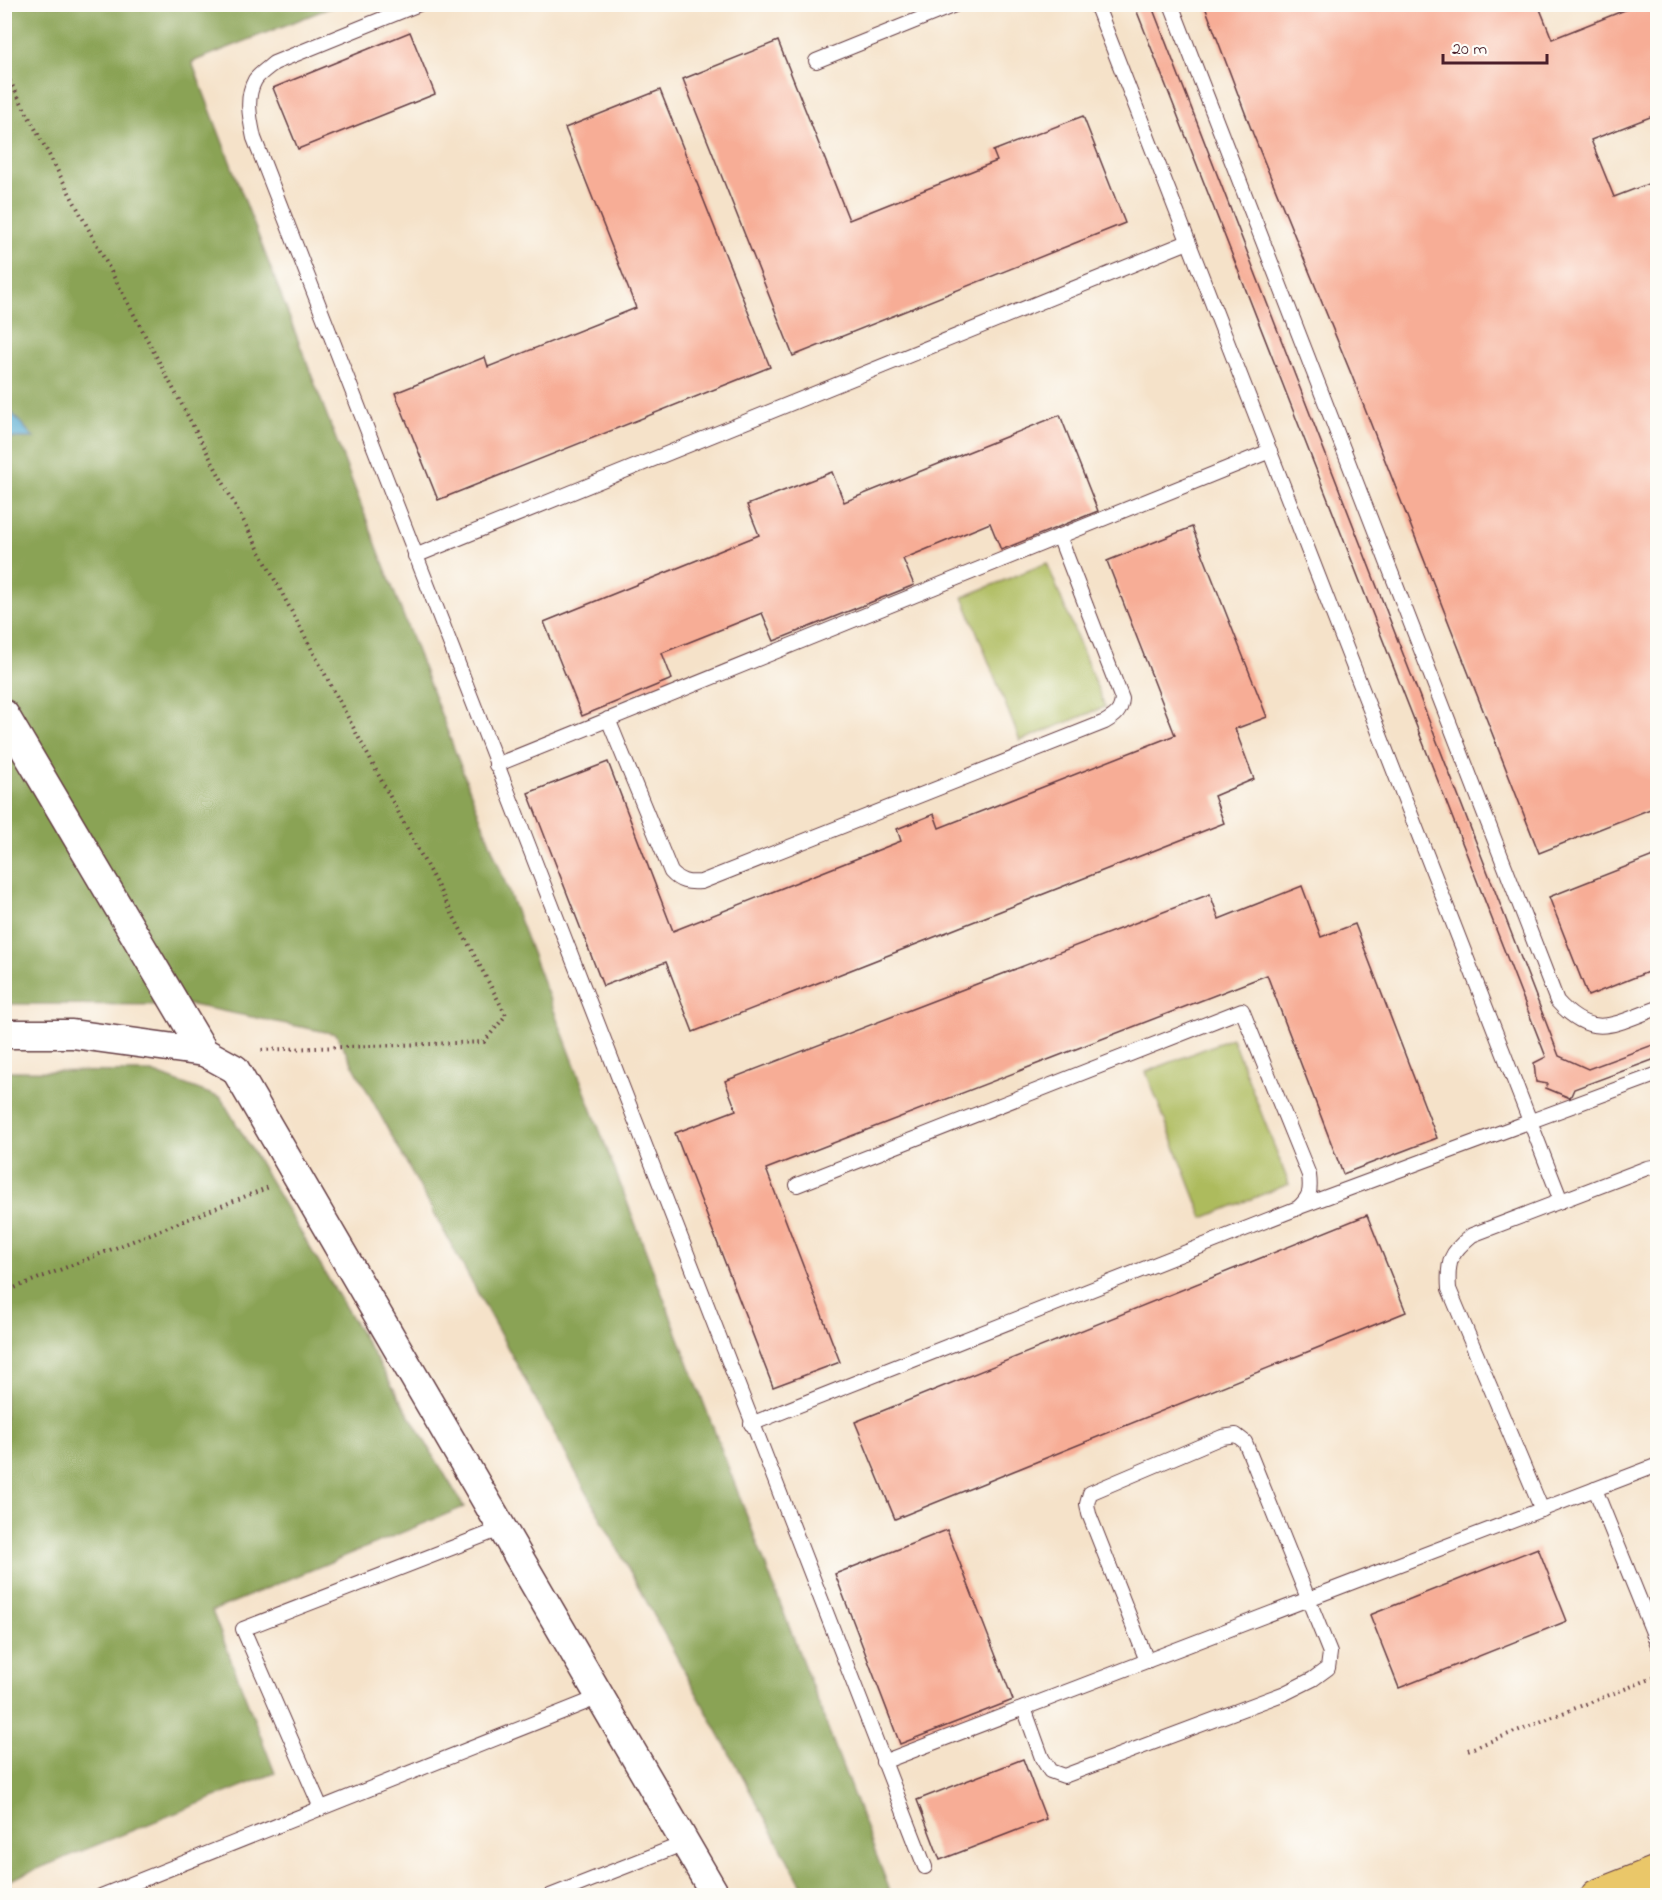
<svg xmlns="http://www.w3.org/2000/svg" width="1662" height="1900" font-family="'Indie Flower',sans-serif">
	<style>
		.green { fill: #adbb5d; stroke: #7c6d44; stroke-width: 1.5 }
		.forest { fill: #8aa354; stroke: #6a6140; stroke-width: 1.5 }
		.water { fill: #55abd1; stroke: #50657e; stroke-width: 1.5 }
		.building { fill: #f7ad96 }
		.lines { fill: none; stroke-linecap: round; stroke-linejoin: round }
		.lane-casing { stroke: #643c43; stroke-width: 16 }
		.street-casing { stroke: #643c43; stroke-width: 31 }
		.primary-casing { stroke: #643c43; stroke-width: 35 }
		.path { stroke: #643c43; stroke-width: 4; stroke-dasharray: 1.5 4.5; stroke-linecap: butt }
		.lane { stroke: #fff; stroke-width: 14 }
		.street { stroke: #fff; stroke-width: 28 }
		.primary { stroke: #eac769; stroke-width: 33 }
	</style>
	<rect width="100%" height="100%" fill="#fdfcf7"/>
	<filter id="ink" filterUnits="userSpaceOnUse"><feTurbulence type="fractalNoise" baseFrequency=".0167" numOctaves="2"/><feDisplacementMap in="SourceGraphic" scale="12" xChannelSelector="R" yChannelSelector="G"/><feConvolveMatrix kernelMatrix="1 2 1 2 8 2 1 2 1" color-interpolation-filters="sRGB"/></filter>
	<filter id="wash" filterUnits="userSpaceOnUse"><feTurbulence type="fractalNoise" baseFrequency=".008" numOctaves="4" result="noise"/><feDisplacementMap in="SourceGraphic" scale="24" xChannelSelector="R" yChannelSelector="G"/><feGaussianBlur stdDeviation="1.35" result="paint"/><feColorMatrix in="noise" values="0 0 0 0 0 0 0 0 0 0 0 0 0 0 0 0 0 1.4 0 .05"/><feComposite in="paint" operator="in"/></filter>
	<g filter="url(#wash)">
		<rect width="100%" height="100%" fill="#f5e2c9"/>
		<g class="green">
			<path d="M1047,563L1105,707L1020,741L963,597Z"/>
			<path d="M1232,1038L1289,1184L1203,1218L1146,1072Z"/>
		</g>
		<g class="forest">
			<path d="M5,5H337L192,62L890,1891L881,1895H807L336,1034L192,1005L5,1004Z"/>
			<path d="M5,1071L152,1072L221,1098L464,1507L212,1611L275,1773L5,1882Z"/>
		</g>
		<path class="water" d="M4,403L5,405L34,438H5Z"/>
		<g id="blocks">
			<g class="building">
				<path d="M1134,4H1151L1559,1056L1588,1069L1658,1043V1058L1574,1089L1570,1098L1546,1088L1548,1084L1536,1082L1534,1063L1546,1057Z"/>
				<path d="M1204,4H1538L1552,39L1640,4H1658V114L1591,140L1614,197L1658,180V296L1655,297L1658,304V806L1539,853L1352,376L1253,134Z"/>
				<path d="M410,32L435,94L298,149L273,88Z"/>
				<path d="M778,41L849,220L997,161L993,151L1083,116L1125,223L793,356L683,79Z"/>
				<path d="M660,90L770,367L438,500L395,393L485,357L488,367L636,308L565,128Z"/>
				<path d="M1060,415L1098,511L1001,550L990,523L903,559L914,585L774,641L762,613L662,653L672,679L582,716L544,622L759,535L747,505L832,472L844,502Z"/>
				<path d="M1192,527L1267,717L1235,729L1254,779L1214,796L1224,823L693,1032L666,962L603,986L528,793L608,762L673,931L901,841L897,829L934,814L939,828L1175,735L1107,561Z"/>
				<path d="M1658,854V968L1588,996L1549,897Z"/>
				<path d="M1302,886L1321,937L1355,924L1437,1138L1343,1174L1267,975L766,1169L840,1362L773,1387L675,1133L736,1110L725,1081L1210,894L1219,919Z"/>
				<path d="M1367,1215L1406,1312L895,1519L855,1422Z"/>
				<path d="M947,1530L1013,1700L900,1744L835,1574Z"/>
				<path d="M1538,1548L1567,1621L1399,1688L1370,1615Z"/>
				<path d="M1023,1759L1046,1819L940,1860L917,1800Z"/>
			</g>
		</g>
	</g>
	<g filter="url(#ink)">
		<use href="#blocks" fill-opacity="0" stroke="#643c43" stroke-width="1.5"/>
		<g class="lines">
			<g class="lane-casing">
				<g id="lane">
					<path d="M419,4L274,63C268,68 259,74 255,80C245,98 250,119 254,138L925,1867"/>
					<path d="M1096,4L1561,1201"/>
					<path d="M1171,4L1557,1001C1593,1041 1614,1024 1658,1008"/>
					<path d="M816,61L957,4"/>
					<path d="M415,556L1188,242"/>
					<path d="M608,719L671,872C680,882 688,883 701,882L1105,722C1115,716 1121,712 1122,699L1059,536"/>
					<path d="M496,765L1270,451"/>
					<path d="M1302,1206L1658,1074"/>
					<path d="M751,1424L1298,1208C1310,1197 1311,1191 1309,1175L1242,1010L797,1185"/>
					<path d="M1595,1489L1658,1645"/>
					<path d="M1542,1510L1449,1289C1447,1261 1450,1253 1472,1235L1647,1168L1658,1166"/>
					<path d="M1024,1708L1042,1758L1050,1771L1064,1776L1285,1693L1313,1679L1328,1668L1330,1653L1245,1442L1236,1435L1222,1437L1090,1493L1087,1504L1089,1514L1147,1661"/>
					<path d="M883,1762L1658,1465"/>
					<path d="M321,1808L243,1629L503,1528"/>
					<path d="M101,1896L602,1696"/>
					<path d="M550,1896L685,1843"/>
				</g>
			</g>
			<g class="street-casing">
				<g id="street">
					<path d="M4,714L204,1052L235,1069L716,1896"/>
					<path d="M4,1034H72L204,1052"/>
				</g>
			</g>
			<g class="primary-casing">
				<path id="primary" d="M1597,1896L1658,1872"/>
			</g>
			<g class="path">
				<path d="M4,70L506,1015L484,1042L259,1050"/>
				<path d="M4,1292L269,1187"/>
				<path d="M1468,1750L1658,1676"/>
			</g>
			<use href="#lane" class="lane"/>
			<use href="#street" class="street"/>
			<use href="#primary" class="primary"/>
		</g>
	</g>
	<rect width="1662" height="1900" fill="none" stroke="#fdfcf7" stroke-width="24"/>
	<path d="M1443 54v9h104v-9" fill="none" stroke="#4a1f2b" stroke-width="3"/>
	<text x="1452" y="54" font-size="18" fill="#4a1f2b" stroke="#fdfcf7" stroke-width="4.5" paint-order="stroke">20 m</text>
</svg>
